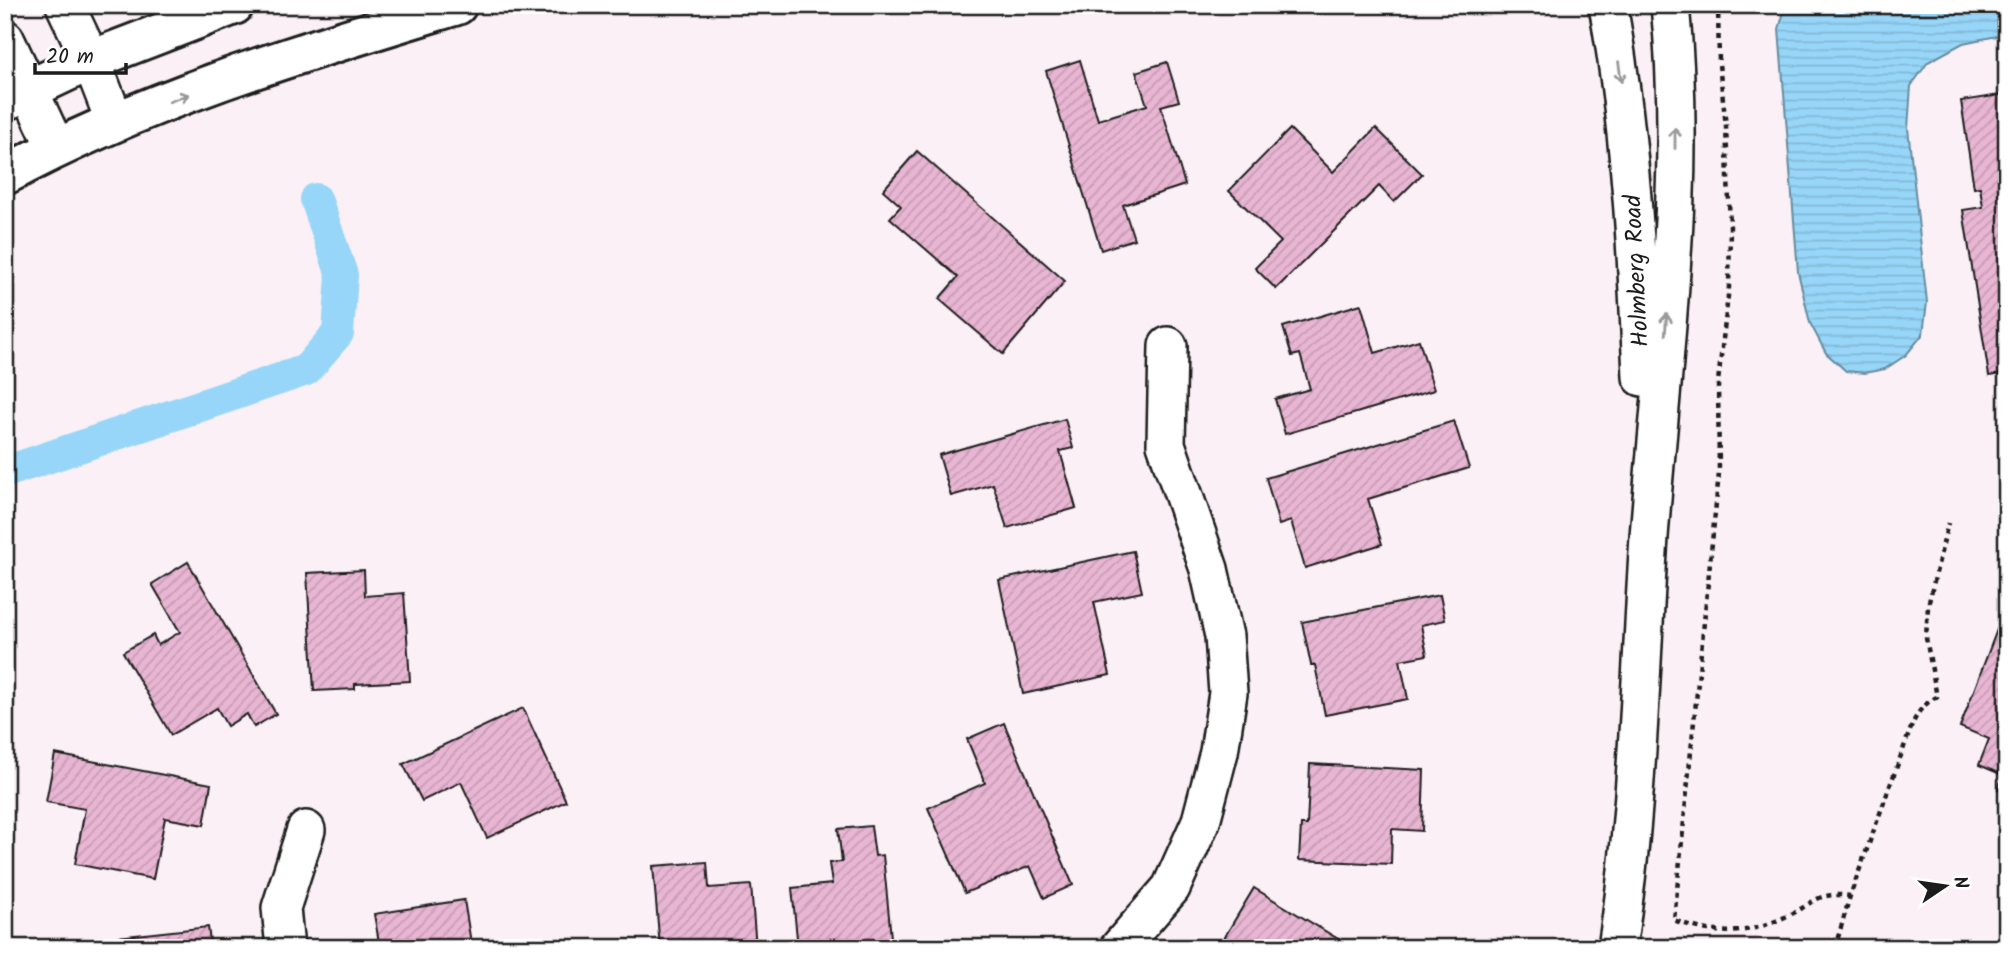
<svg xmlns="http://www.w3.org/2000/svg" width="2012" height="953" font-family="Kalam,sans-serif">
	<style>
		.water { fill: url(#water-rules); stroke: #668ca0; stroke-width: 2 }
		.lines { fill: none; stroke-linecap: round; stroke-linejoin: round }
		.canal { stroke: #97d6f8; stroke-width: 32 }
		.building { fill: url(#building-hatch); stroke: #1c1c1c; stroke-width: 2 }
		.minor-casing { stroke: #1c1c1c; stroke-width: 42 }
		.major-casing { stroke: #1c1c1c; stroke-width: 44 }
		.path { stroke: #1c1c1c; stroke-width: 4.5; stroke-dasharray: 5 5; stroke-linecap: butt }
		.minor { stroke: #fff; stroke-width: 37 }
		.major { stroke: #fff; stroke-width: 38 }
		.oneway { stroke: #999 }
		.labels { text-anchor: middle; stroke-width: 7; stroke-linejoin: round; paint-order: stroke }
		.street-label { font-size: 24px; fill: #1c1c1c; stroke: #fff }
	</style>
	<defs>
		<pattern id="water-rules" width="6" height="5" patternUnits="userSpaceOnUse" patternTransform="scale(1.75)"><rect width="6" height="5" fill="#97d6f8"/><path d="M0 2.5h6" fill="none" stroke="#82b7d4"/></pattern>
		<pattern id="building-hatch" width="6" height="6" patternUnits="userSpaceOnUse" patternTransform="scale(1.75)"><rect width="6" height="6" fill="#e8b5d2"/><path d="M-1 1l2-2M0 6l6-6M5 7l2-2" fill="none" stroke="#c69bb4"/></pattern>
	</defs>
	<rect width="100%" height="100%" fill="#faf0f6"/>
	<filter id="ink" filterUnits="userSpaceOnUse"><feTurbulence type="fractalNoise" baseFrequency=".0143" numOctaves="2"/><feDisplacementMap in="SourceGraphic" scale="14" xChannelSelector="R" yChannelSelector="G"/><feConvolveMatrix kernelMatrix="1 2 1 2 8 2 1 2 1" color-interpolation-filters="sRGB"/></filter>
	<g filter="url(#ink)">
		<path class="water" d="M1786,5H2007V34L1963,43L1928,62L1911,86L1908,128L1927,302L1923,334L1906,355L1885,369L1864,373L1846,371L1826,353L1810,323L1798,272L1779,29Z"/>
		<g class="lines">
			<path class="canal" d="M5,472L306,370L338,333L342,275L316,199"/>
		</g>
		<g class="building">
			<path d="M1080,60L1098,120L1147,105L1136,72L1167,62L1179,101L1161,106L1185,185L1123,205L1134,239L1101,250L1046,71Z"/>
			<path d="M2007,94V373L1989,376L1963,210L1983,207L1980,187L1974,188L1961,101Z"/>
			<path d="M1376,128L1422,174L1394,202L1379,186L1276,289L1255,268L1281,242L1229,191L1290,129L1333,172Z"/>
			<path d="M917,151L1065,281L1003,354L939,299L958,277L890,218L901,206L883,190Z"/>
			<path d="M1361,304L1375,353L1419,340L1434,390L1285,434L1275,399L1310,389L1300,354L1292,356L1283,327Z"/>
			<path d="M1065,419L1073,448L1060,451L1076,508L1007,528L993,484L951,496L939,455Z"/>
			<path d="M1454,421L1469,468L1368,499L1382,544L1305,568L1291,521L1279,525L1266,478Z"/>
			<path d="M1133,551L1142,592L1094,602L1110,675L1023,694L999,580Z"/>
			<path d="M188,562L276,714L254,727L247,714L227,726L217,708L171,735L123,652L153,635L158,645L180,632L152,584Z"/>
			<path d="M364,570L365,596L404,593L410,681L355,684V689L314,691L307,573Z"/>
			<path d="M1440,595L1445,620L1421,625L1427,655L1400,660L1408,699L1325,715L1315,665H1311L1302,622Z"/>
			<path d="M1998,627L2007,630V792L1998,789L2003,775L1979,765L1989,739L1960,727Z"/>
			<path d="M523,708L566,801L487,838L461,782L422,801L403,764Z"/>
			<path d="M1004,723L1073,885L1044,898L1030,866L965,893L928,808L985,783L967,739Z"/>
			<path d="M55,754L211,784L204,825L165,818L153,879L75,864L85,809L46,802Z"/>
			<path d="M1310,764L1424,770L1422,831L1392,829L1391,864L1299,860L1301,825H1307Z"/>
			<path d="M871,826L875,856L883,855L892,948H798L792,888L832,884L829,863L842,862L838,829Z"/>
			<path d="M707,862L709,888L751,885L756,948H660L653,866Z"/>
			<path d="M1254,888L1353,948H1218Z"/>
			<path d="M464,900L471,943L493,940L494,948H380L374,914Z"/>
			<path d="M208,927L211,948H72V942Z"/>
		</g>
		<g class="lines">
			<g class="minor-casing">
				<g id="minor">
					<path d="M65,5L91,60L115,122"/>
					<path d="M1608,5C1630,128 1637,252 1642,377"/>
					<path d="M5,39L56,148"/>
					<path d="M285,948L281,908L306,830"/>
					<path d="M1119,948L1171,888L1201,821L1219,752L1228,693L1224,636L1209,569L1166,444L1168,346"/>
					<path d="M1617,948C1638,812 1640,674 1649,537C1662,361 1688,182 1670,5"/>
				</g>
			</g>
			<g class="major-casing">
				<g id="major">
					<path d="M5,101L91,60L234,5"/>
					<path d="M5,175C147,98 303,52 457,5"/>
				</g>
			</g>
			<g class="path">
				<path d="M1718,5L1719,64L1726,126L1730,227L1729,287L1718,382L1719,473L1674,920C1716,936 1743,936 1785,917C1813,905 1815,891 1850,896"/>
				<path d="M1835,948L1850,896L1912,725C1918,712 1923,704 1937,697L1926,638L1928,606L1948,523"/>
			</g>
			<use href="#minor" class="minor"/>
			<use href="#major" class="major"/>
		</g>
		<defs><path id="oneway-shaft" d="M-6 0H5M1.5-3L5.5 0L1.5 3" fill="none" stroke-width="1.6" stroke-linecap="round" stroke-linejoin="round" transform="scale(1.75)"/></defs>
		<g class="oneway">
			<use href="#oneway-shaft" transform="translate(1620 72) rotate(82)"/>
			<use href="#oneway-shaft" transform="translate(179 98) rotate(-21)"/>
			<use href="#oneway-shaft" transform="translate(1675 138) rotate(-90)"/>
			<use href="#oneway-shaft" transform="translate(1666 324) rotate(-86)"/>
		</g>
	</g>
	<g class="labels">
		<g class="street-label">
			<text transform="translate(1636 271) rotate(-93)" y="8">Holmberg Road</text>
		</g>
	</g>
	<rect width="2012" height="953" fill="none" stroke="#fff" stroke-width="28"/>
	<rect x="14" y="14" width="1984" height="925" fill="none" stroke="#1c1c1c" stroke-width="2.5" filter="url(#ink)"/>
	<g transform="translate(1945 886) rotate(77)" stroke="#ffffff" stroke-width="5" paint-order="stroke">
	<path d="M0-5L12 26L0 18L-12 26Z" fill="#1c1c1c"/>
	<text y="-10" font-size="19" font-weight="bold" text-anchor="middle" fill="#1c1c1c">N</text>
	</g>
	<path d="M35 63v10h91v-10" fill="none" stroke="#1c1c1c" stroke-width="3.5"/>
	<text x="46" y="63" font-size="21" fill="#1c1c1c" stroke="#ffffff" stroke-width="5" paint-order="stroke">20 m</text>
</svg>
